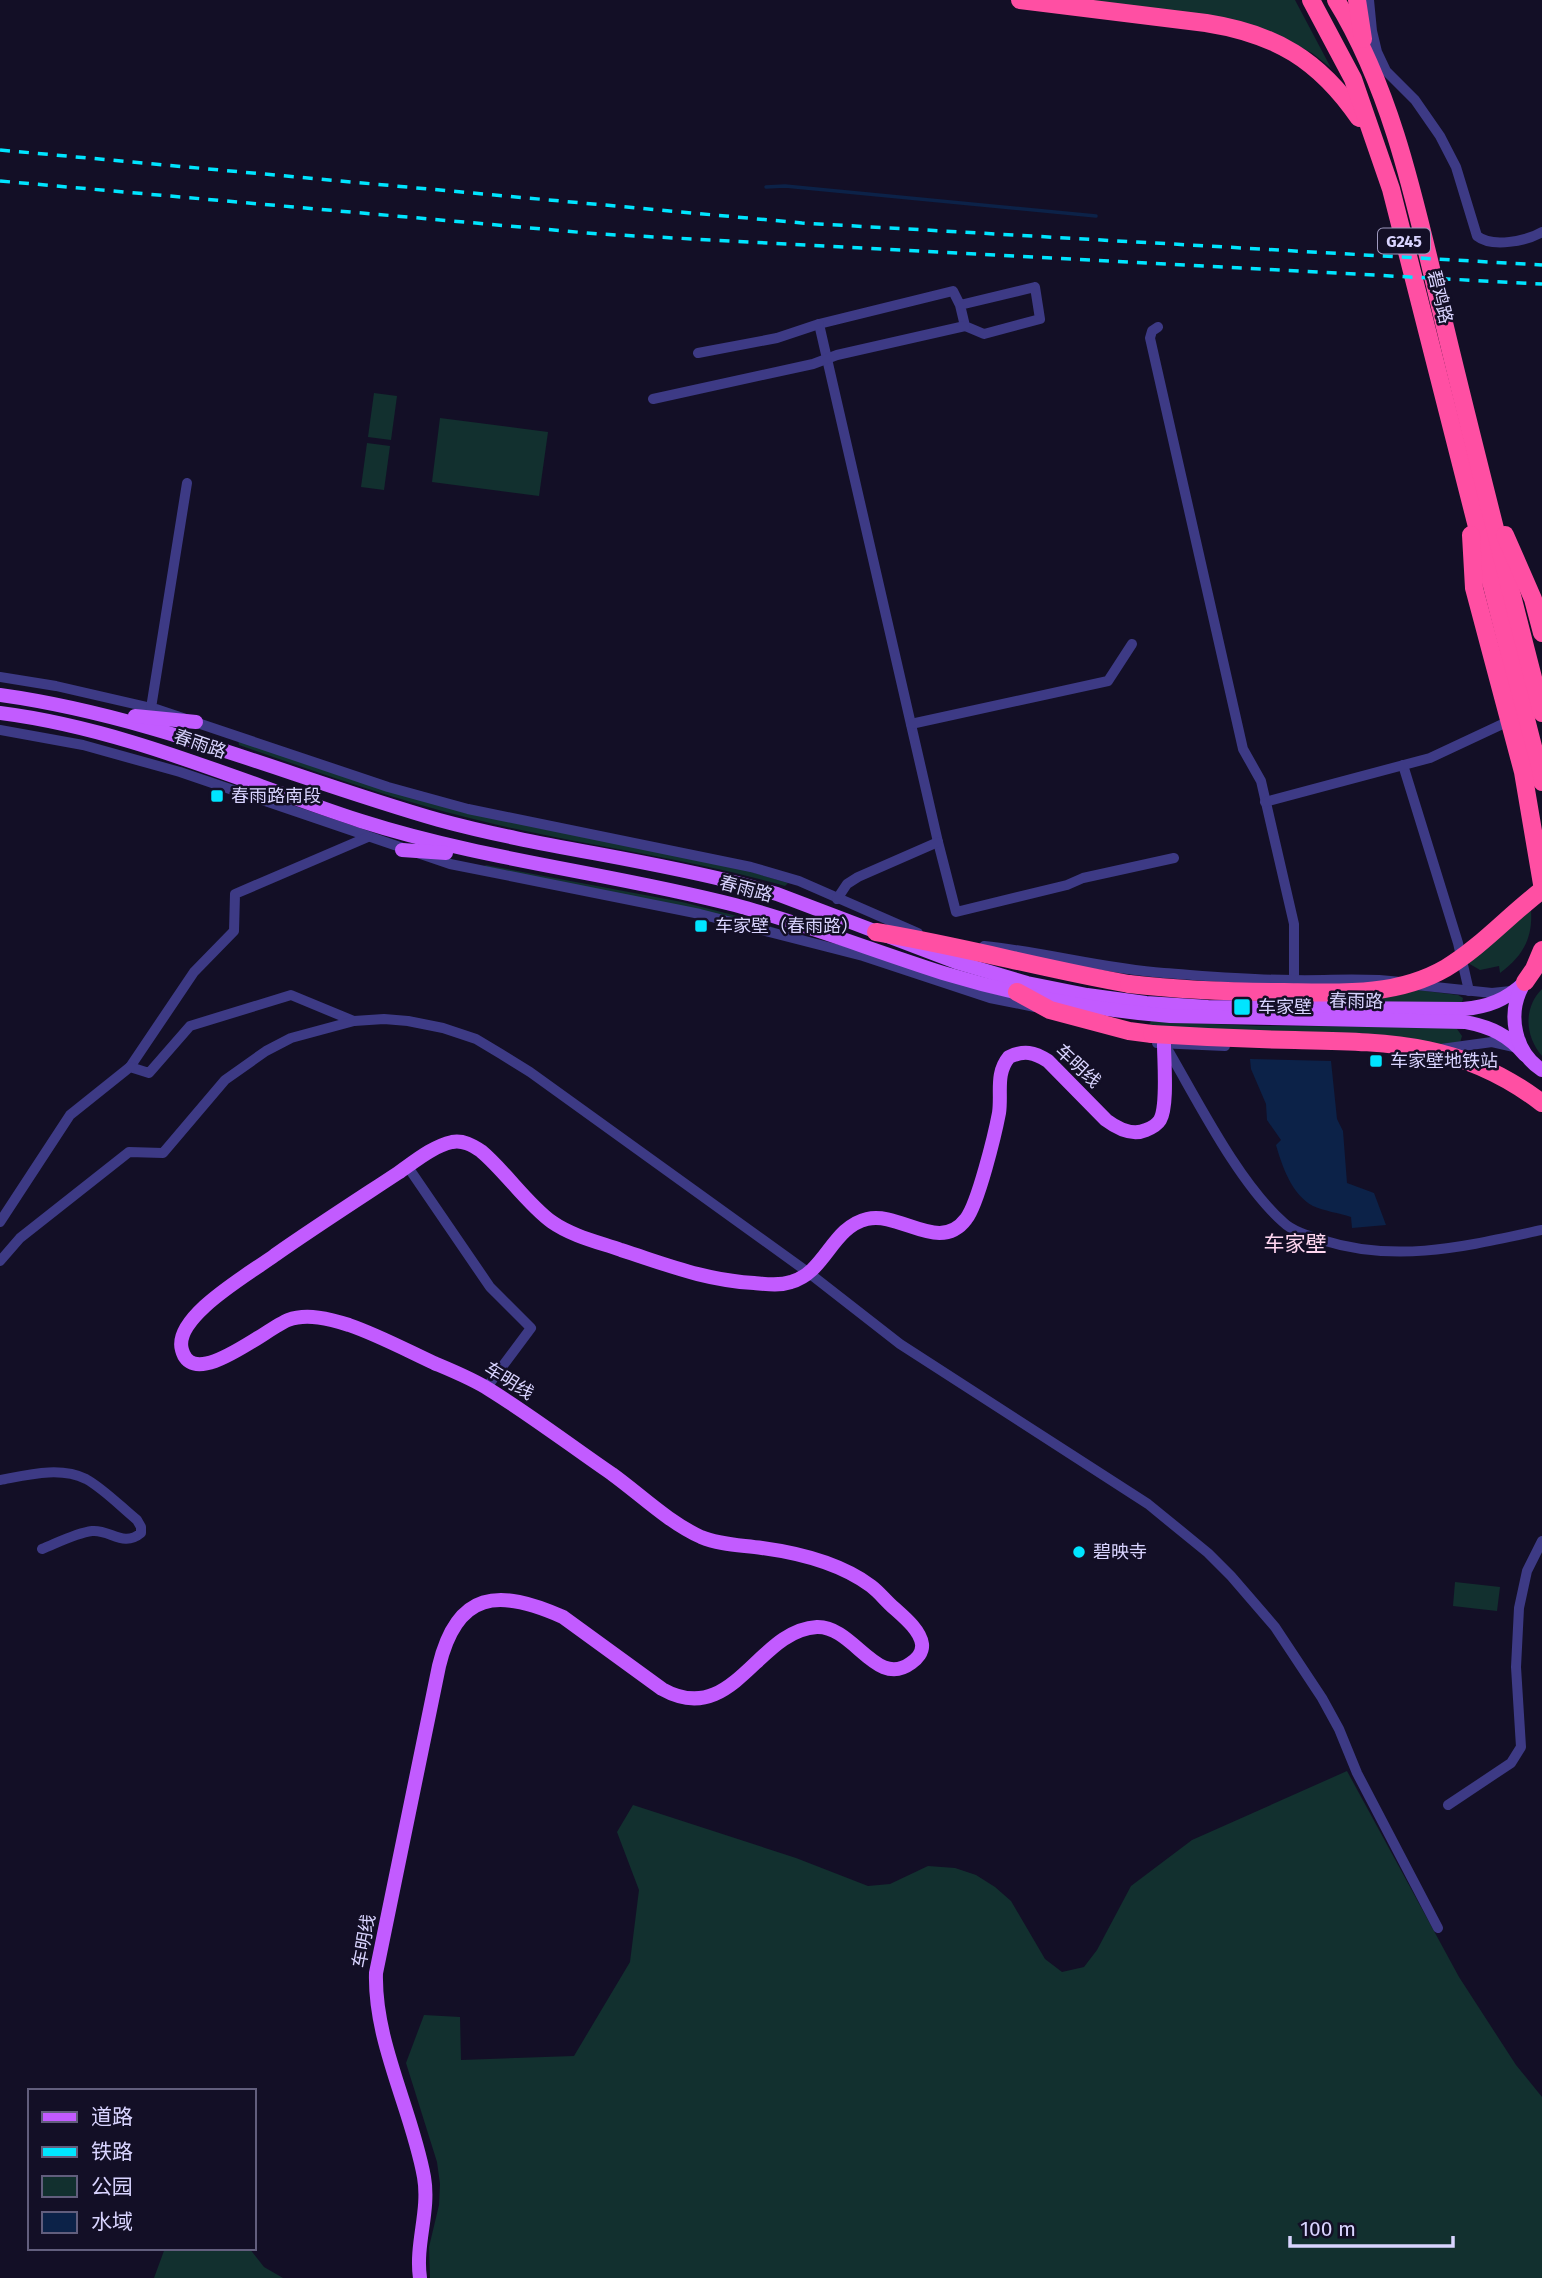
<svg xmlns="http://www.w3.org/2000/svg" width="1542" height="2278" font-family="'Fira Sans','Noto Sans SC',sans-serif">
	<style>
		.green { fill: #12302f }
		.water { fill: #0c2248 }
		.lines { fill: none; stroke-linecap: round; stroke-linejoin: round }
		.stream { stroke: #0c2248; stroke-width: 3.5 }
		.minor { stroke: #3d3a85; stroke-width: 10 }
		.major { stroke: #c25bff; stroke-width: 14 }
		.highway { stroke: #ff4fa3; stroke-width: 18 }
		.rail { stroke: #00e5ff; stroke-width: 3.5; stroke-dasharray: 10 9; stroke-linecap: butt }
		.highway-bridge { stroke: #ff4fa3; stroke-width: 18 }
		.poi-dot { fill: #00e5ff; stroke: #130f26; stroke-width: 2.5 }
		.labels { text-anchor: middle; stroke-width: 5; stroke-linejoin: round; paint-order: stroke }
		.shield { fill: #130f26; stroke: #9e99be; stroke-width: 2 }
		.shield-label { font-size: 16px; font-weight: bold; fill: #d9d4ff }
		.street-label { font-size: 18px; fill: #d9d4ff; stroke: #130f26 }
		.poi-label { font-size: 18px; fill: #d9d4ff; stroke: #130f26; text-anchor: start }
		.quarter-label { font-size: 21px; fill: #ffd6f0; stroke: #130f26 }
	</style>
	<rect width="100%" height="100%" fill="#130f26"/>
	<g class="green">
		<path d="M1037,0H1295L1331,68L1312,53L1271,32Z"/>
		<path d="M374,393L397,396L391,440L368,437Z"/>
		<path d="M440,418L548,432L539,496L432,482Z"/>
		<path d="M367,443L390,446L384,490L361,487Z"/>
		<path d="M238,740L374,786L735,867L788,883L785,886C691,859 594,847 498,825C410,805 325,775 239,745Z"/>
		<path d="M486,865L682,902L753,920L778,929L484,866Z"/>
		<path d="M1531,910C1533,938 1523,956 1500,973L1499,966L1480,970L1468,963Z"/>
		<path d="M1542,989V1056C1525,1036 1523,1008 1542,989Z"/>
		<path d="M1417,990L1458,995L1463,998L1462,1003L1349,1001V1000L1396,996Z"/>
		<path d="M1151,1021L1257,1026L1453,1027L1457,1029L1462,1036L1460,1043C1442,1049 1421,1039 1402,1037C1318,1028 1233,1036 1149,1025Z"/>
		<path d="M1455,1582L1500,1587L1497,1611L1453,1606Z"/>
		<path d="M1347,1771L1459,1977L1516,2065L1542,2097V2278H430L429,2247L439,2205L440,2184L437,2162L406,2063L424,2015L460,2017L461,2060L574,2056L630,1962L639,1890L617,1832L633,1805L796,1858L868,1886L890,1884L928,1866L955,1868L976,1875L995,1887L1011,1901L1045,1959L1062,1972L1084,1967L1097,1950L1131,1886L1192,1840Z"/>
		<path d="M165,2248H249L264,2267L283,2278H154Z"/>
	</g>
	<path class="water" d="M1250,1059L1331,1061L1337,1119L1343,1131L1347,1183L1374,1193L1386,1225L1352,1228L1351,1217C1339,1213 1324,1211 1313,1206C1292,1195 1282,1166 1276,1145L1281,1140L1267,1120L1266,1104L1251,1069Z"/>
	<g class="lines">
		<path class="stream" d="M766,187L785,186L1096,216"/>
		<g class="minor">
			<path d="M1369,0L1372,31L1377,52L1386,71L1415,100L1440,136L1456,167L1477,236C1492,248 1527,241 1542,232"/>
			<path d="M960,305L965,326L984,334L1040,319L1035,287L960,305L953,291L819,324L938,842L956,912L1067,885L1083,878L1174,858"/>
			<path d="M1158,327L1152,331L1150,338L1243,749L1261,781L1294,924V980"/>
			<path d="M698,353L777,338L819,324"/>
			<path d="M653,399L813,364L837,355L965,326"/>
			<path d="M0,677L56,686L156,709L388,787L468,809L751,867L799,881L918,933"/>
			<path d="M151,708L187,483"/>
			<path d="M911,724L1108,681L1132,644"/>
			<path d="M0,730L83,745L180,772L450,864L700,914L863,956L990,998L1035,1007"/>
			<path d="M1403,765L1458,943L1469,991"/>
			<path d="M1265,802L1430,758L1509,721"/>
			<path d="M837,899L847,884L858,877L938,842"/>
			<path d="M984,946C1045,952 1104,969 1164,973C1207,976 1250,980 1293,980C1329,981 1364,977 1400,982"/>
			<path d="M1416,985L1492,993L1511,991"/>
			<path d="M1157,1043L1225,1046"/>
			<path d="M1165,1045C1197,1099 1237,1181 1283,1222C1292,1231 1309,1236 1322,1240C1397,1264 1467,1246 1542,1230"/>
			<path d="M1441,1049L1492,1042L1514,1047"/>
			<path d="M130,1067L194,972L234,931L235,894L368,837"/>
			<path d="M408,1167L490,1287L531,1328L487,1387"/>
			<path d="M0,1222L70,1115L130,1067L149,1073L190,1026L291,995L354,1021"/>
			<path d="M0,1261L20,1238L129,1152L163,1153L225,1080L266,1051L291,1038L354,1021L384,1019L408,1021L443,1028L476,1039L501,1054L530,1072L809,1273L900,1344L1148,1504L1208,1553L1231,1576L1275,1627L1322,1698L1339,1729L1357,1773L1438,1928"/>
			<path d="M0,1480C27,1475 60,1466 86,1479C104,1489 121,1507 137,1520L141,1527V1533C123,1548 110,1529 92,1531C76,1533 57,1543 42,1549"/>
			<path d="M1448,1805L1511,1763L1521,1747L1516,1667L1519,1608L1527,1571L1542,1541"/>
		</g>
		<g class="major">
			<path d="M0,695C152,716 292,778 439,820C538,847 641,858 741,884L777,894L956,962L1027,983L1087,995L1146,1003L1208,1007L1463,1009C1488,1007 1506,1000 1525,982"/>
			<path d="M0,713C126,729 241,782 361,821C483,860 611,873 735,905C805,924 874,951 943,973C1016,995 1094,1010 1170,1016L1465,1022C1491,1027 1508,1035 1525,1055"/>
			<path d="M135,716L196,722"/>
			<path d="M402,850L446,853"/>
			<path d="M1522,987C1507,1015 1515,1053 1542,1070"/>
			<path d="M420,2278C415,2244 430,2211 424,2177C412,2110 374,2042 376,1973L439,1666C457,1591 498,1588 563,1617L662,1689C733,1729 757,1630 817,1627C854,1626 876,1689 911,1663C917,1659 923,1652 922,1644C920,1630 904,1617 894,1608C886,1601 879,1592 871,1586C840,1563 799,1553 762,1548C742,1545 720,1545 701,1537C668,1522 641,1495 612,1474C571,1446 532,1416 490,1390C473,1379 453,1371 434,1363C406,1350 378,1335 349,1325C330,1319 307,1313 288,1320C267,1328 193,1392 182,1350C172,1317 251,1273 275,1255C315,1227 357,1200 398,1173C414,1162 433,1146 452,1142C463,1140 472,1145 481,1151C505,1171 528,1205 552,1222C572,1236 598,1242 621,1250C668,1265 704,1280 754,1283C766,1284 779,1286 791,1282C825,1273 832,1227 867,1219C900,1211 940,1254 966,1219C978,1204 995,1134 999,1113C1002,1093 995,1074 1009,1057C1024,1050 1034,1052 1048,1061L1106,1120C1118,1129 1132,1136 1146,1130C1151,1128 1157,1125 1160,1120C1168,1106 1164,1062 1164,1044"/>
		</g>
		<g class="highway">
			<path d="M1020,0L1206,23C1276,34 1319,60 1359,118"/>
			<path d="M1311,0L1353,79L1391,189L1542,782"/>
			<path d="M1336,0C1396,97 1418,217 1445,327C1476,456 1509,584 1542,713"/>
			<path d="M1357,0L1363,39"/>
			<path d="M1471,535L1474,588L1523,772L1542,884"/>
			<path d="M1505,535L1533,599L1542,633"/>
			<path d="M876,932C961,946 1044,969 1129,984"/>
			<path d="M1525,982L1534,969L1542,950"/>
			<path d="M1017,992L1050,1010L1129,1031L1152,1034"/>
		</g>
		<g class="rail">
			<path d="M0,150L802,223L1542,265"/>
			<path d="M0,181L599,234L1542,284"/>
		</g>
		<g class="highway-bridge">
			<path d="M1129,984C1181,990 1231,992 1284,992C1339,993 1396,997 1446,968C1481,947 1509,915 1542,890"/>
			<path d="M1152,1034C1200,1037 1247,1039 1295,1040C1391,1042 1462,1042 1542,1103"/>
		</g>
	</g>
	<g class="poi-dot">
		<rect x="210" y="789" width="14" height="14" rx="3.5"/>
		<rect x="694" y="919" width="14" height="14" rx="3.5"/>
		<rect x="1233" y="998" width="18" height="18" rx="3.5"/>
		<rect x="1369" y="1054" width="14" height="14" rx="3.5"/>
		<circle cx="1079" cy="1552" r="7"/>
	</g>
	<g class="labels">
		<rect class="shield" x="1378" y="228.5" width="52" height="25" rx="5"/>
		<g class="shield-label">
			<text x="1404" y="247">G245</text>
		</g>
		<g class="street-label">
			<text transform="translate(1440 297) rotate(76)" y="6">碧鸡路</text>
			<text transform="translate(200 744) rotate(19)" y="6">春雨路</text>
			<text transform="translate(746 889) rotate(15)" y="6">春雨路</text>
			<text transform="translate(1356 1001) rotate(1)" y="6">春雨路</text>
			<text transform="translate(1078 1066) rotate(43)" y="6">车明线</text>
			<text transform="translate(509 1381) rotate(32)" y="6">车明线</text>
			<text transform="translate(364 1941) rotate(-79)" y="6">车明线</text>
		</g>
		<g class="poi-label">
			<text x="231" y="802">春雨路南段</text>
			<text x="715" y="932">车家壁（春雨路）</text>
			<text x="1258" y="1013">车家壁</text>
			<text x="1390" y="1067">车家壁地铁站</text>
			<text x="1093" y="1558">碧映寺</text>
		</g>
		<g class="quarter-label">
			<text x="1295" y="1251">车家壁</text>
		</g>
	</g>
	<rect x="28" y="2089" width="228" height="161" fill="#130f26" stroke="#625e7d" stroke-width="2"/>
	<rect x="42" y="2112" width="35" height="10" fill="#c25bff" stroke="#625e7d" stroke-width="2"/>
	<text x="91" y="2124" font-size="21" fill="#d9d4ff">道路</text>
	<rect x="42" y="2147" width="35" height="10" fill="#00e5ff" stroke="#625e7d" stroke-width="2"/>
	<text x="91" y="2159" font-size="21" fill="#d9d4ff">铁路</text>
	<rect x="42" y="2176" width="35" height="21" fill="#12302f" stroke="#625e7d" stroke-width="2"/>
	<text x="91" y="2194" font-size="21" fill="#d9d4ff">公园</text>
	<rect x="42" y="2212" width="35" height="21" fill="#0c2248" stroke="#625e7d" stroke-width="2"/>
	<text x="91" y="2229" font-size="21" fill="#d9d4ff">水域</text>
	<path d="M1290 2236v10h163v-10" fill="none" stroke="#d9d4ff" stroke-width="3.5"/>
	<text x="1300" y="2236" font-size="21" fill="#d9d4ff" stroke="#130f26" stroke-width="5" paint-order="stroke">100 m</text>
</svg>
